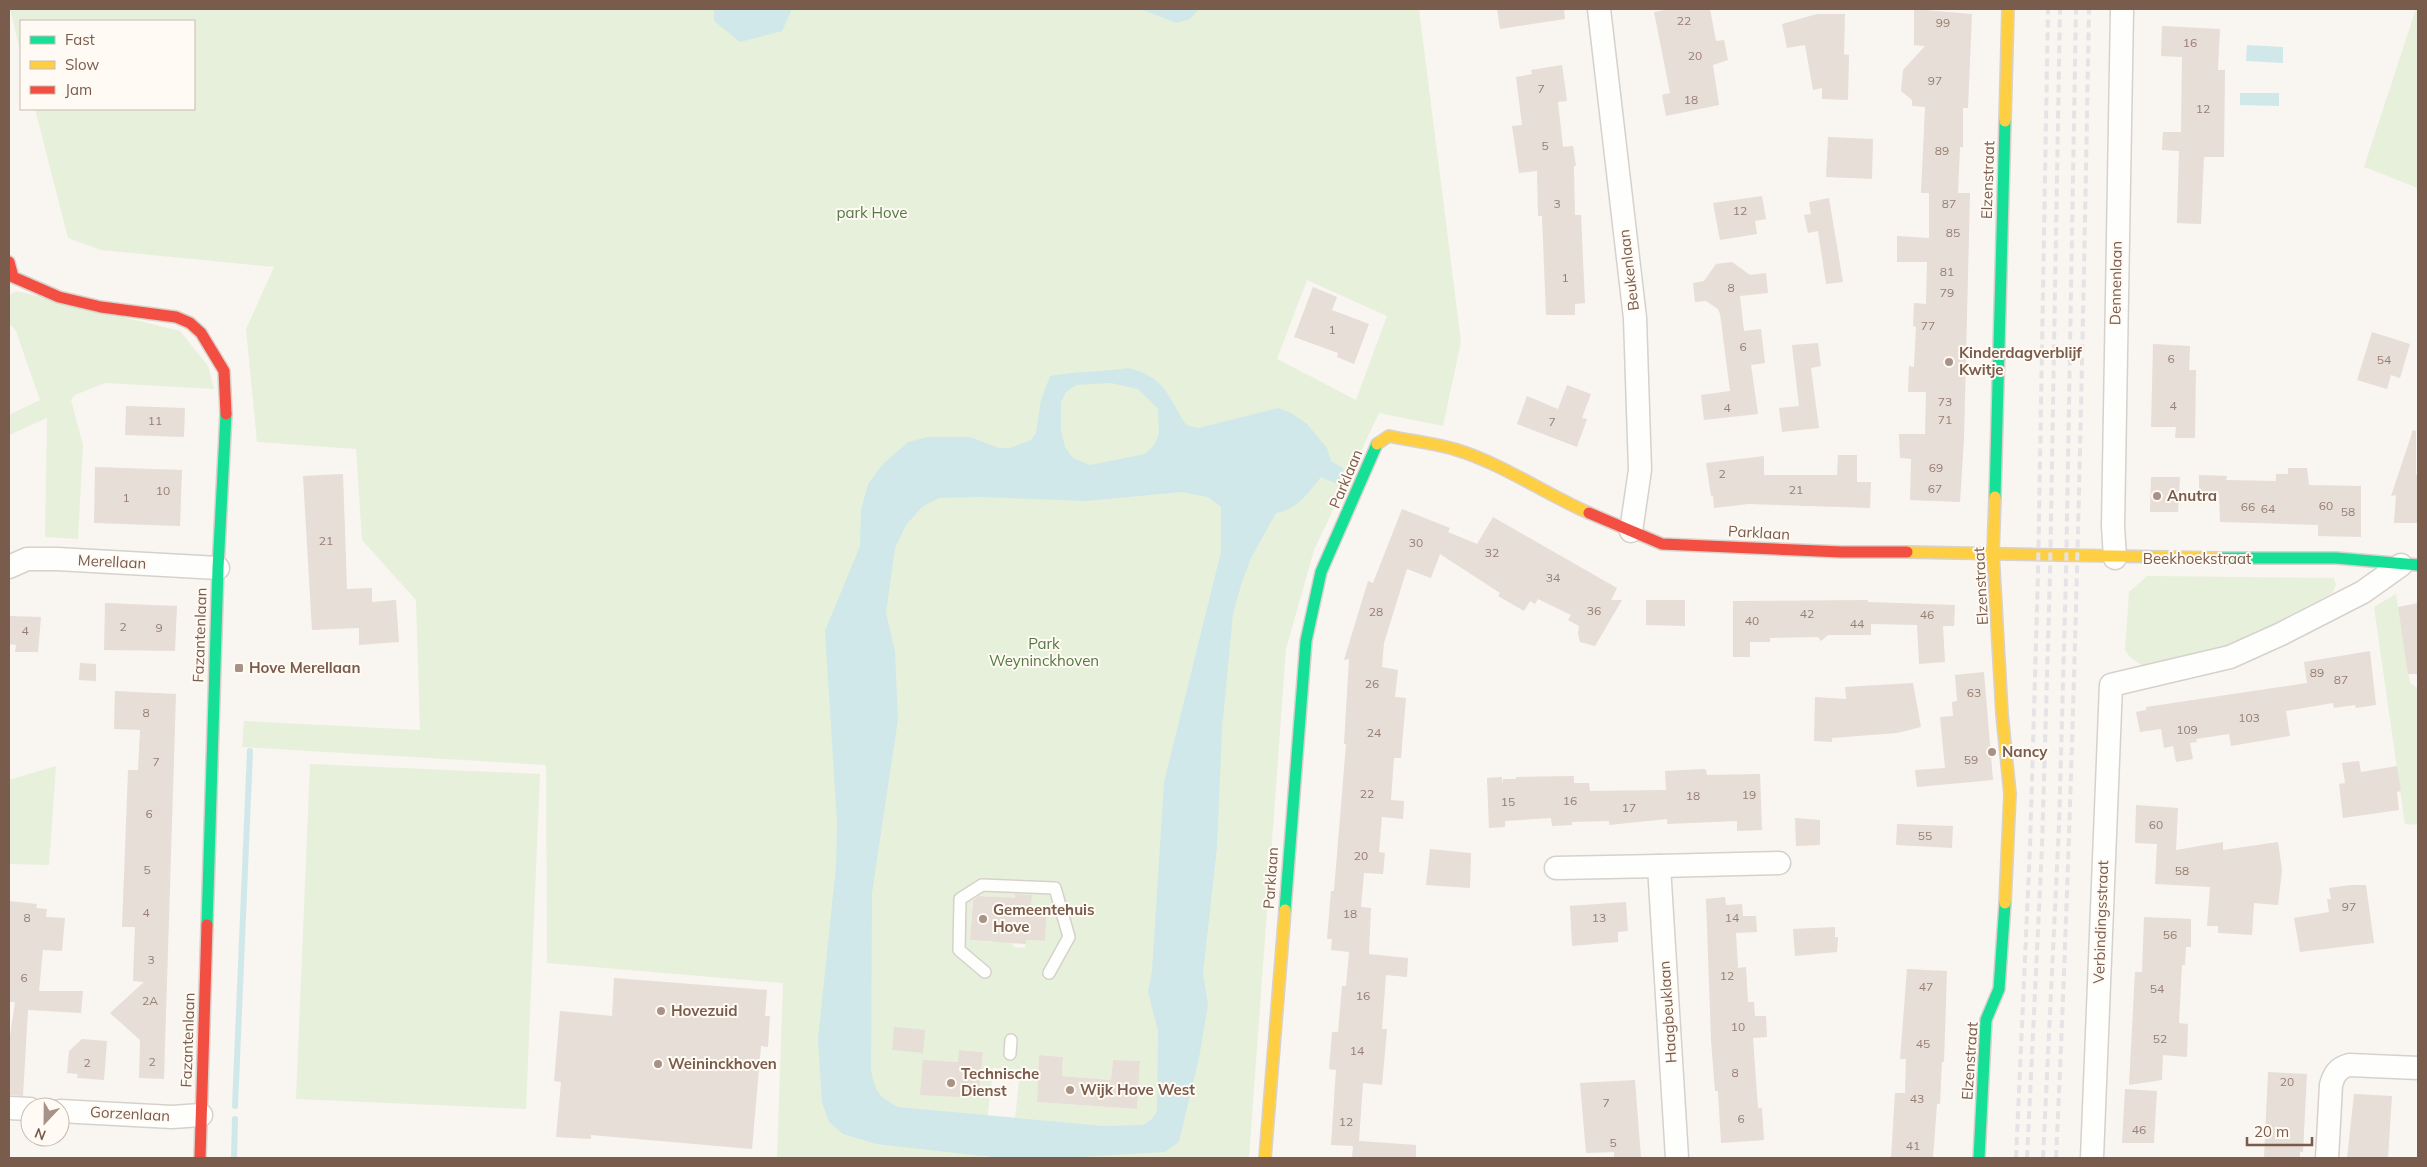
<svg xmlns="http://www.w3.org/2000/svg" width="2427" height="1167" font-family="Mulish,sans-serif">
	<style>
		.green { fill: #e7f0db; fill-rule: evenodd }
		.water { fill: #d0e8ea; fill-rule: evenodd }
		.lines { fill: none; stroke-linecap: round; stroke-linejoin: round }
		.stream { stroke: #d0e8ea; stroke-width: 6 }
		.building { fill: #e6ded7 }
		.lane-casing { stroke: #d7d1cb; stroke-width: 14 }
		.street-casing { stroke: #d7d1cb; stroke-width: 25 }
		.fast-casing { stroke: #d9d2cb; stroke-width: 14 }
		.slow-casing { stroke: #d9d2cb; stroke-width: 14 }
		.jam-casing { stroke: #d9d2cb; stroke-width: 14 }
		.lane { stroke: #fefefd; stroke-width: 11 }
		.street { stroke: #fefefd; stroke-width: 22 }
		.fast { stroke: #16e098; stroke-width: 11 }
		.slow { stroke: #ffcf43; stroke-width: 11 }
		.jam { stroke: #f24e42; stroke-width: 11 }
		.rail { stroke: #e6e3e7; stroke-width: 4; stroke-dasharray: 8 5; stroke-linecap: butt }
		.poi-dot { fill: #a69286; stroke: #fffaf3; stroke-width: 2 }
		.labels { text-anchor: middle; stroke-width: 4; stroke-linejoin: round; paint-order: stroke }
		.number-label { font-size: 12px; fill: #977e72 }
		.street-label { font-size: 15px; fill: #7a5c4d; stroke: #fffaf3 }
		.park-label { font-size: 15px; fill: #537a41; stroke: #fffaf3 }
		.poi-label { font-size: 15px; font-weight: bold; fill: #7a5c4d; stroke: #fffaf3; text-anchor: start }
	</style>
	<rect width="100%" height="100%" fill="#f9f5f0"/>
	<g class="green">
		<path d="M10,9H1419L1461,342L1443,426L1379,413L1314,550L1286,649L1249,1158H1011L1020,1070L993,1068L983,1158H777L783,983L547,963L546,765L242,747L244,721L420,730L416,600L362,540L356,449L257,442L246,329L274,267L101,250L68,238L35,109H194V21H21V55ZM1307,280L1387,316L1356,400L1277,359ZM1015,894L1032,895L1031,907L1047,908L1045,941L1026,940L1025,948L1013,947V938L991,942L970,940L973,895L996,897L1014,905ZM960,1050L983,1052L979,1098L936,1071L937,1061L958,1062ZM1039,1055L1063,1057L1062,1076L1111,1080L1113,1060L1140,1061L1137,1109L1037,1102Z"/>
		<path d="M2416,9H2418V188L2364,167Z"/>
		<path d="M17,291L180,331L208,366L214,389L105,383L75,395L71,400L83,445L78,539L45,537L47,418L9,435V415L40,400L16,331L12,326H9V295Z"/>
		<path d="M2147,576L2334,578L2336,585L2332,593L2244,642L2158,665H2141L2130,657L2125,650L2129,592Z"/>
		<path d="M2396,594L2410,683L2418,688V825L2405,824L2374,607Z"/>
		<path d="M310,764L540,774L526,1109L296,1099Z"/>
		<path d="M56,766L49,865L9,864V780Z"/>
	</g>
	<g class="water">
		<path d="M714,9H792L782,31L740,42L714,21Z"/>
		<path d="M1141,9H1199L1190,19L1176,23Z"/>
		<path d="M2247,45L2283,47V63L2246,61Z"/>
		<path d="M2240,93H2279V106L2240,105Z"/>
		<path d="M1129,368C1166,378 1167,395 1186,425L1198,428L1278,408L1291,413L1307,424L1327,448L1331,461L1344,469L1337,484L1321,477C1308,493 1297,510 1276,513L1251,558L1242,582L1233,613L1222,729L1217,847L1203,973L1208,1005L1199,1058L1179,1142L1165,1152L1064,1158H1000L876,1144L843,1134L829,1122L822,1102L818,1039L836,866L837,822L825,631L860,546L861,510L868,484L882,465L908,442L928,437H970L999,448H1010L1031,440L1036,433L1041,400L1050,376C1076,371 1103,372 1129,368ZM1111,383L1138,389L1158,409L1159,433L1155,444L1145,454L1090,465L1073,458L1065,447L1061,430V402L1066,392L1076,385ZM1181,492L1208,497L1221,507V552L1164,782L1152,971L1148,992L1158,1031L1157,1111L1152,1119L1143,1125L1103,1126L898,1107C879,1097 875,1092 871,1070L872,893L898,719L895,651L886,613L895,548L906,525L922,507L939,498L981,497L1086,501Z"/>
	</g>
	<g class="lines">
		<g class="stream">
			<path d="M235,1106L250,751"/>
			<path d="M234,1158L235,1119"/>
		</g>
	</g>
	<g class="building">
		<path d="M1497,9H1564L1565,19L1500,29Z"/>
		<path d="M1670,9H1710L1716,41L1724,40L1728,60L1713,65L1719,105L1666,116L1662,95L1670,93L1654,12Z"/>
		<path d="M1914,9L1972,14L1968,108H1963V147H1960L1958,193H1970L1964,439L1960,502L1910,500L1911,459L1900,458L1899,434H1925L1926,392H1908L1909,366L1914,367L1916,327L1913,326L1914,303L1926,304L1927,262H1897V236L1929,238V193H1921L1925,107L1912,106V100L1901,91L1903,70L1925,46L1914,45Z"/>
		<path d="M1817,14H1845L1844,54L1849,55L1848,100L1822,99V88L1813,90L1805,45L1787,48L1782,24Z"/>
		<path d="M2162,26L2220,29L2218,70H2225L2224,157H2204L2201,224L2177,223L2179,151L2162,150L2163,132H2181L2182,57L2161,56Z"/>
		<path d="M1562,65L1567,101L1558,102L1563,147L1573,146L1576,166H1574L1575,215H1581L1585,303L1575,304V315H1546L1542,216H1538L1537,171L1519,173L1512,126L1522,125L1516,77L1532,74L1531,70Z"/>
		<path d="M1828,137L1873,139L1872,179L1826,177Z"/>
		<path d="M1762,196L1766,219L1755,221L1757,234L1720,240L1713,203Z"/>
		<path d="M1829,198L1843,282L1826,284L1818,231L1808,233L1804,215L1811,214L1809,202Z"/>
		<path d="M1732,262L1750,275L1766,273L1768,293L1740,296L1744,331L1761,329L1765,363L1751,365L1758,414L1704,420L1701,395L1730,391L1720,314L1718,309L1706,301L1695,302L1693,283L1704,281L1716,264Z"/>
		<path d="M1313,287L1337,297L1332,310L1369,324L1354,364L1337,357L1338,353L1294,337Z"/>
		<path d="M2372,332L2410,344L2400,378L2391,375L2387,389L2357,380Z"/>
		<path d="M1818,343L1821,366L1811,368L1819,428L1782,432L1779,408L1799,406L1792,345Z"/>
		<path d="M2153,344L2190,346L2189,370H2196L2195,438H2175L2176,427H2151Z"/>
		<path d="M1567,385L1591,394L1582,418L1587,419L1577,447L1517,424L1527,396L1558,409Z"/>
		<path d="M126,406L185,408L184,437L125,435Z"/>
		<path d="M2413,430L2416,431V475H2418V523H2394L2396,495L2391,496Z"/>
		<path d="M1838,455H1857V482H1871L1870,508L1748,504L1714,508L1713,496H1711L1706,463L1764,456V475H1837Z"/>
		<path d="M95,467L182,470L180,526L94,523Z"/>
		<path d="M2288,468H2307L2309,485L2361,486V537L2318,536V525L2220,522L2219,494L2199,493V475L2227,476L2226,480L2276,481V474H2288Z"/>
		<path d="M343,474L347,589L372,588V602L396,600L399,642L359,645V628L312,630L303,476Z"/>
		<path d="M2151,477H2180L2178,512H2150Z"/>
		<path d="M1402,509L1450,528L1448,532L1477,544L1493,517L1617,588L1611,600H1622L1595,646L1580,642L1578,634L1579,626L1568,620L1571,615L1538,599L1535,604L1530,601L1524,611L1498,596L1500,593L1440,554L1431,578L1407,569L1384,643L1382,667L1398,670L1395,697L1406,698L1401,758H1394L1391,800L1404,801L1403,819L1382,817L1379,852L1385,853L1383,874L1364,873L1361,907L1371,908L1369,954L1408,958L1407,977L1386,975L1382,1029H1387L1382,1085L1363,1083L1359,1141L1416,1145V1158H1352L1353,1146L1331,1145L1336,1070L1329,1069L1332,1032H1338L1342,986H1346L1349,952L1331,950L1332,939H1327L1331,891H1334L1346,744H1344L1349,659L1344,660L1368,581L1373,583Z"/>
		<path d="M1646,600H1685V626L1646,625Z"/>
		<path d="M1868,600V602L1955,605L1954,626H1943L1945,662L1919,664L1917,625L1871,624V635H1828L1821,641L1818,637L1770,638V642H1750V657H1733V601Z"/>
		<path d="M105,603L177,606L175,651L104,650Z"/>
		<path d="M2418,603V674H2408L2398,607Z"/>
		<path d="M9,616L41,617L38,652H15L16,645L9,644Z"/>
		<path d="M2370,651L2376,705L2356,708L2355,705L2334,708L2333,703L2286,711L2290,736L2231,746L2229,734L2196,739L2197,742L2190,743L2193,759L2176,762L2173,746L2164,748L2161,729L2140,732L2136,712L2146,710V707L2307,683L2304,662Z"/>
		<path d="M80,663L96,664V681L79,680Z"/>
		<path d="M1984,672L1993,780L1917,787L1915,770L1945,768L1940,717L1953,716L1952,702L1957,701L1955,675Z"/>
		<path d="M1913,683L1921,727L1897,733L1832,738V742L1814,741L1815,697L1846,699L1845,687Z"/>
		<path d="M115,691L176,694L164,1079L139,1078L140,1040L110,1013L144,982L133,981L135,927H122L128,770H138L140,730L114,729Z"/>
		<path d="M2359,761L2361,772L2397,766L2401,791L2397,792L2399,810L2343,818L2339,784L2345,783L2342,763Z"/>
		<path d="M1704,769L1706,770L1707,775L1760,774L1762,830L1737,831V821L1667,824V819L1609,825V821L1572,822V825L1552,826L1551,818L1505,821V827L1489,828L1487,778L1502,777V784L1503,779H1516V777L1574,776V783H1589L1590,791L1666,790L1665,771Z"/>
		<path d="M2136,805L2178,808L2176,850L2223,842V850L2278,842L2282,870L2278,905L2254,903L2252,935L2218,933V926H2207L2210,887L2155,884L2157,844L2135,843Z"/>
		<path d="M1795,818L1820,820V845L1796,846Z"/>
		<path d="M1897,824L1953,826L1952,848L1896,845Z"/>
		<path d="M1430,849L1471,853L1470,888L1426,885Z"/>
		<path d="M2351,885H2366L2374,943L2300,952L2294,918L2329,912L2327,899H2331L2329,888Z"/>
		<path d="M1015,894L1032,895L1031,907L1047,908L1045,941L1026,940V944L970,940L973,900L979,896L1015,898Z"/>
		<path d="M1725,897L1726,905L1742,904L1743,916H1756L1757,932L1736,933L1738,968L1746,967L1748,1002H1754L1755,1016H1766L1767,1037L1753,1038L1758,1108H1762L1764,1140L1721,1143L1718,1091H1715L1711,1040L1706,899Z"/>
		<path d="M9,901L37,904L36,908L47,909L46,917L65,918L62,951L43,950L39,991H83L81,1013L28,1010L23,1096L9,1095V1043L15,1002H9Z"/>
		<path d="M1626,902L1628,931L1618,932V942L1572,946L1570,906Z"/>
		<path d="M2144,917L2191,919V947H2186L2185,965H2182L2179,1023L2188,1024L2187,1057L2163,1055L2162,1080L2129,1085L2135,972H2142Z"/>
		<path d="M1835,927V937H1838L1837,952L1795,956L1793,929Z"/>
		<path d="M1907,969L1947,971L1944,1062H1942L1940,1104H1937L1933,1158H1891L1895,1093H1905L1906,1059H1900Z"/>
		<path d="M614,978L767,990L765,1016H770L768,1047L761,1046L752,1149L591,1135V1139L556,1137L561,1082L554,1081L560,1011L612,1016Z"/>
		<path d="M894,1027L925,1030L923,1053L892,1050Z"/>
		<path d="M82,1039L107,1041L104,1080L77,1078L78,1074L67,1073L69,1051Z"/>
		<path d="M959,1050L983,1052L979,1098L920,1095L923,1060L958,1062Z"/>
		<path d="M1039,1055L1063,1057L1062,1076L1111,1080L1113,1060L1140,1061L1137,1109L1037,1102Z"/>
		<path d="M2268,1072L2307,1074L2303,1152H2300V1158H2264Z"/>
		<path d="M1635,1080L1641,1158H1614V1152L1586,1153L1580,1083Z"/>
		<path d="M2125,1089L2157,1091L2154,1143H2122Z"/>
		<path d="M2354,1094L2392,1096L2388,1158H2347Z"/>
	</g>
	<g class="lines">
		<g class="lane-casing">
			<g id="lane">
				<path d="M985,972L959,950L960,899L982,885L1055,888L1069,937L1049,973"/>
				<path d="M1010,1054L1011,1040"/>
			</g>
		</g>
		<g class="street-casing">
			<g id="street">
				<path d="M1599,9L1635,318L1640,470L1631,531"/>
				<path d="M2115,558L2113,526L2122,9"/>
				<path d="M9,567L27,559H57L218,568"/>
				<path d="M1659,866L1779,863"/>
				<path d="M1556,868L1659,866L1677,1158"/>
				<path d="M9,1108L30,1109"/>
				<path d="M60,1111L172,1117L201,1115"/>
				<path d="M2092,1158L2111,685L2230,657L2281,634L2363,592L2401,565"/>
				<path d="M2327,1158L2331,1085C2334,1074 2338,1068 2349,1065L2418,1068"/>
			</g>
		</g>
		<g class="fast-casing">
			<g id="fast">
				<path d="M1995,497L2005,121"/>
				<path d="M2219,558H2336L2418,565"/>
				<path d="M1285,910L1306,641L1321,572L1377,444"/>
				<path d="M207,925L218,568L226,414"/>
				<path d="M1979,1158L1986,1020L1999,989L2005,903"/>
			</g>
		</g>
		<g class="slow-casing">
			<g id="slow">
				<path d="M2005,121L2008,9"/>
				<path d="M1377,444L1389,436C1411,441 1435,443 1457,450C1503,464 1545,494 1589,513"/>
				<path d="M1995,497L1993,553L2002,714L2010,794L2005,903"/>
				<path d="M1907,552L2219,558"/>
				<path d="M1265,1158L1285,910"/>
			</g>
		</g>
		<g class="jam-casing">
			<g id="jam">
				<path d="M9,262L13,277L59,297L101,307L176,317L190,323L201,333L224,371L226,414"/>
				<path d="M1589,513L1662,544L1842,552H1907"/>
				<path d="M200,1158L207,925"/>
			</g>
		</g>
		<use href="#lane" class="lane"/>
		<use href="#street" class="street"/>
		<use href="#fast" class="fast"/>
		<use href="#slow" class="slow"/>
		<use href="#jam" class="jam"/>
		<g class="rail">
			<path d="M2016,1158L2030,847L2038,574L2048,9"/>
			<path d="M2027,1158L2042,847L2050,574L2060,9"/>
			<path d="M2043,1158L2059,826L2066,575L2076,9"/>
			<path d="M2056,1158C2074,775 2082,392 2089,9"/>
		</g>
	</g>
	<g class="poi-dot">
		<circle cx="1949" cy="362" r="5"/>
		<circle cx="2157" cy="496" r="5"/>
		<rect x="234" y="663" width="10" height="10" rx="2.5"/>
		<circle cx="1992" cy="752" r="5"/>
		<circle cx="983" cy="919" r="5"/>
		<circle cx="661" cy="1011" r="5"/>
		<circle cx="658" cy="1064" r="5"/>
		<circle cx="951" cy="1083" r="5"/>
		<circle cx="1070" cy="1090" r="5"/>
	</g>
	<g class="labels">
		<g class="number-label">
			<text x="1684" y="25">22</text>
			<text x="1943" y="27">99</text>
			<text x="2190" y="47">16</text>
			<text x="1695" y="60">20</text>
			<text x="1935" y="85">97</text>
			<text x="1541" y="93">7</text>
			<text x="1691" y="104">18</text>
			<text x="2203" y="113">12</text>
			<text x="1545" y="150">5</text>
			<text x="1942" y="155">89</text>
			<text x="1557" y="208">3</text>
			<text x="1949" y="208">87</text>
			<text x="1740" y="215">12</text>
			<text x="1953" y="237">85</text>
			<text x="1947" y="276">81</text>
			<text x="1565" y="282">1</text>
			<text x="1731" y="292">8</text>
			<text x="1947" y="297">79</text>
			<text x="1928" y="330">77</text>
			<text x="1332" y="334">1</text>
			<text x="1743" y="351">6</text>
			<text x="2171" y="363">6</text>
			<text x="2384" y="364">54</text>
			<text x="1945" y="406">73</text>
			<text x="2173" y="410">4</text>
			<text x="1727" y="412">4</text>
			<text x="1945" y="424">71</text>
			<text x="155" y="425">11</text>
			<text x="1552" y="426">7</text>
			<text x="1936" y="472">69</text>
			<text x="1722" y="478">2</text>
			<text x="1935" y="493">67</text>
			<text x="1796" y="494">21</text>
			<text x="163" y="495">10</text>
			<text x="126" y="502">1</text>
			<text x="2326" y="510">60</text>
			<text x="2248" y="511">66</text>
			<text x="2268" y="513">64</text>
			<text x="2348" y="516">58</text>
			<text x="326" y="545">21</text>
			<text x="1416" y="547">30</text>
			<text x="1492" y="557">32</text>
			<text x="1553" y="582">34</text>
			<text x="1594" y="615">36</text>
			<text x="1376" y="616">28</text>
			<text x="1807" y="618">42</text>
			<text x="1927" y="619">46</text>
			<text x="1752" y="625">40</text>
			<text x="1857" y="628">44</text>
			<text x="123" y="631">2</text>
			<text x="159" y="632">9</text>
			<text x="25" y="635">4</text>
			<text x="2317" y="677">89</text>
			<text x="2341" y="684">87</text>
			<text x="1372" y="688">26</text>
			<text x="1974" y="697">63</text>
			<text x="146" y="717">8</text>
			<text x="2249" y="722">103</text>
			<text x="2187" y="734">109</text>
			<text x="1374" y="737">24</text>
			<text x="1971" y="764">59</text>
			<text x="156" y="766">7</text>
			<text x="1367" y="798">22</text>
			<text x="1749" y="799">19</text>
			<text x="1693" y="800">18</text>
			<text x="1570" y="805">16</text>
			<text x="1508" y="806">15</text>
			<text x="1629" y="812">17</text>
			<text x="149" y="818">6</text>
			<text x="2156" y="829">60</text>
			<text x="1925" y="840">55</text>
			<text x="1361" y="860">20</text>
			<text x="147" y="874">5</text>
			<text x="2182" y="875">58</text>
			<text x="2349" y="911">97</text>
			<text x="146" y="917">4</text>
			<text x="1350" y="918">18</text>
			<text x="27" y="922">8</text>
			<text x="1599" y="922">13</text>
			<text x="1732" y="922">14</text>
			<text x="2170" y="939">56</text>
			<text x="151" y="964">3</text>
			<text x="1727" y="980">12</text>
			<text x="24" y="982">6</text>
			<text x="1926" y="991">47</text>
			<text x="2157" y="993">54</text>
			<text x="1363" y="1000">16</text>
			<text x="150" y="1005">2A</text>
			<text x="1738" y="1031">10</text>
			<text x="2160" y="1043">52</text>
			<text x="1923" y="1048">45</text>
			<text x="1357" y="1055">14</text>
			<text x="152" y="1066">2</text>
			<text x="87" y="1067">2</text>
			<text x="1735" y="1077">8</text>
			<text x="2287" y="1086">20</text>
			<text x="1917" y="1103">43</text>
			<text x="1606" y="1107">7</text>
			<text x="1741" y="1123">6</text>
			<text x="1346" y="1126">12</text>
			<text x="2139" y="1134">46</text>
			<text x="1613" y="1147">5</text>
			<text x="1913" y="1150">41</text>
		</g>
		<g class="street-label">
			<text transform="translate(1988 180) rotate(-88)" y="5">Elzenstraat</text>
			<text transform="translate(1629 270) rotate(-97)" y="5">Beukenlaan</text>
			<text transform="translate(2116 283) rotate(-89)" y="5">Dennenlaan</text>
			<text transform="translate(1346 479) rotate(-67)" y="5">Parklaan</text>
			<text transform="translate(1759 533) rotate(3)" y="5">Parklaan</text>
			<text x="2197" y="564">Beekhoekstraat</text>
			<text transform="translate(112 562) rotate(3)" y="5">Merellaan</text>
			<text transform="translate(1981 586) rotate(-93)" y="5">Elzenstraat</text>
			<text transform="translate(200 635) rotate(-88)" y="5">Fazantenlaan</text>
			<text transform="translate(1271 878) rotate(-86)" y="5">Parklaan</text>
			<text transform="translate(2101 922) rotate(-88)" y="5">Verbindingsstraat</text>
			<text transform="translate(1668 1012) rotate(-94)" y="5">Haagbeuklaan</text>
			<text transform="translate(188 1040) rotate(-88)" y="5">Fazantenlaan</text>
			<text transform="translate(1970 1061) rotate(-86)" y="5">Elzenstraat</text>
			<text transform="translate(130 1114) rotate(3)" y="5">Gorzenlaan</text>
		</g>
		<g class="park-label">
			<text x="872" y="218">park Hove</text>
			<text x="1044" y="649">Park<tspan x="1044" dy="17">Weyninckhoven</tspan></text>
		</g>
		<g class="poi-label">
			<text x="1959" y="358">Kinderdagverblijf<tspan x="1959" dy="17">Kwitje</tspan></text>
			<text x="2167" y="501">Anutra</text>
			<text x="249" y="673">Hove Merellaan</text>
			<text x="2002" y="757">Nancy</text>
			<text x="993" y="915">Gemeentehuis<tspan x="993" dy="17">Hove</tspan></text>
			<text x="671" y="1016">Hovezuid</text>
			<text x="668" y="1069">Weininckhoven</text>
			<text x="961" y="1079">Technische<tspan x="961" dy="17">Dienst</tspan></text>
			<text x="1080" y="1095">Wijk Hove West</text>
		</g>
	</g>
	<rect width="2427" height="1167" fill="none" stroke="#7a5c4d" stroke-width="20"/>
	<rect x="20" y="20" width="175" height="90" fill="#fffaf3" stroke="#cabbb1"/>
	<rect x="30" y="36" width="25" height="8" fill="#16e098" stroke="#cabbb1"/>
	<text x="65" y="45" font-size="15" fill="#7a5c4d">Fast</text>
	<rect x="30" y="61" width="25" height="8" fill="#ffcf43" stroke="#cabbb1"/>
	<text x="65" y="70" font-size="15" fill="#7a5c4d">Slow</text>
	<rect x="30" y="86" width="25" height="8" fill="#f24e42" stroke="#cabbb1"/>
	<text x="65" y="95" font-size="15" fill="#7a5c4d">Jam</text>
	<g transform="translate(45 1122) rotate(202)"><circle r="24" fill="#fffaf3" stroke="#cabbb1"/>
	<path d="M0-4L9 19L0 12L-9 19Z" fill="#a69286"/>
	<text y="-8" font-size="14" font-weight="bold" text-anchor="middle" fill="#7a5c4d">N</text>
	</g>
	<path d="M2247 1137v8h65v-8" fill="none" stroke="#7a5c4d" stroke-width="2.5"/>
	<text x="2254" y="1137" font-size="15" fill="#7a5c4d" stroke="#fffaf3" stroke-width="4" paint-order="stroke">20 m</text>
</svg>
